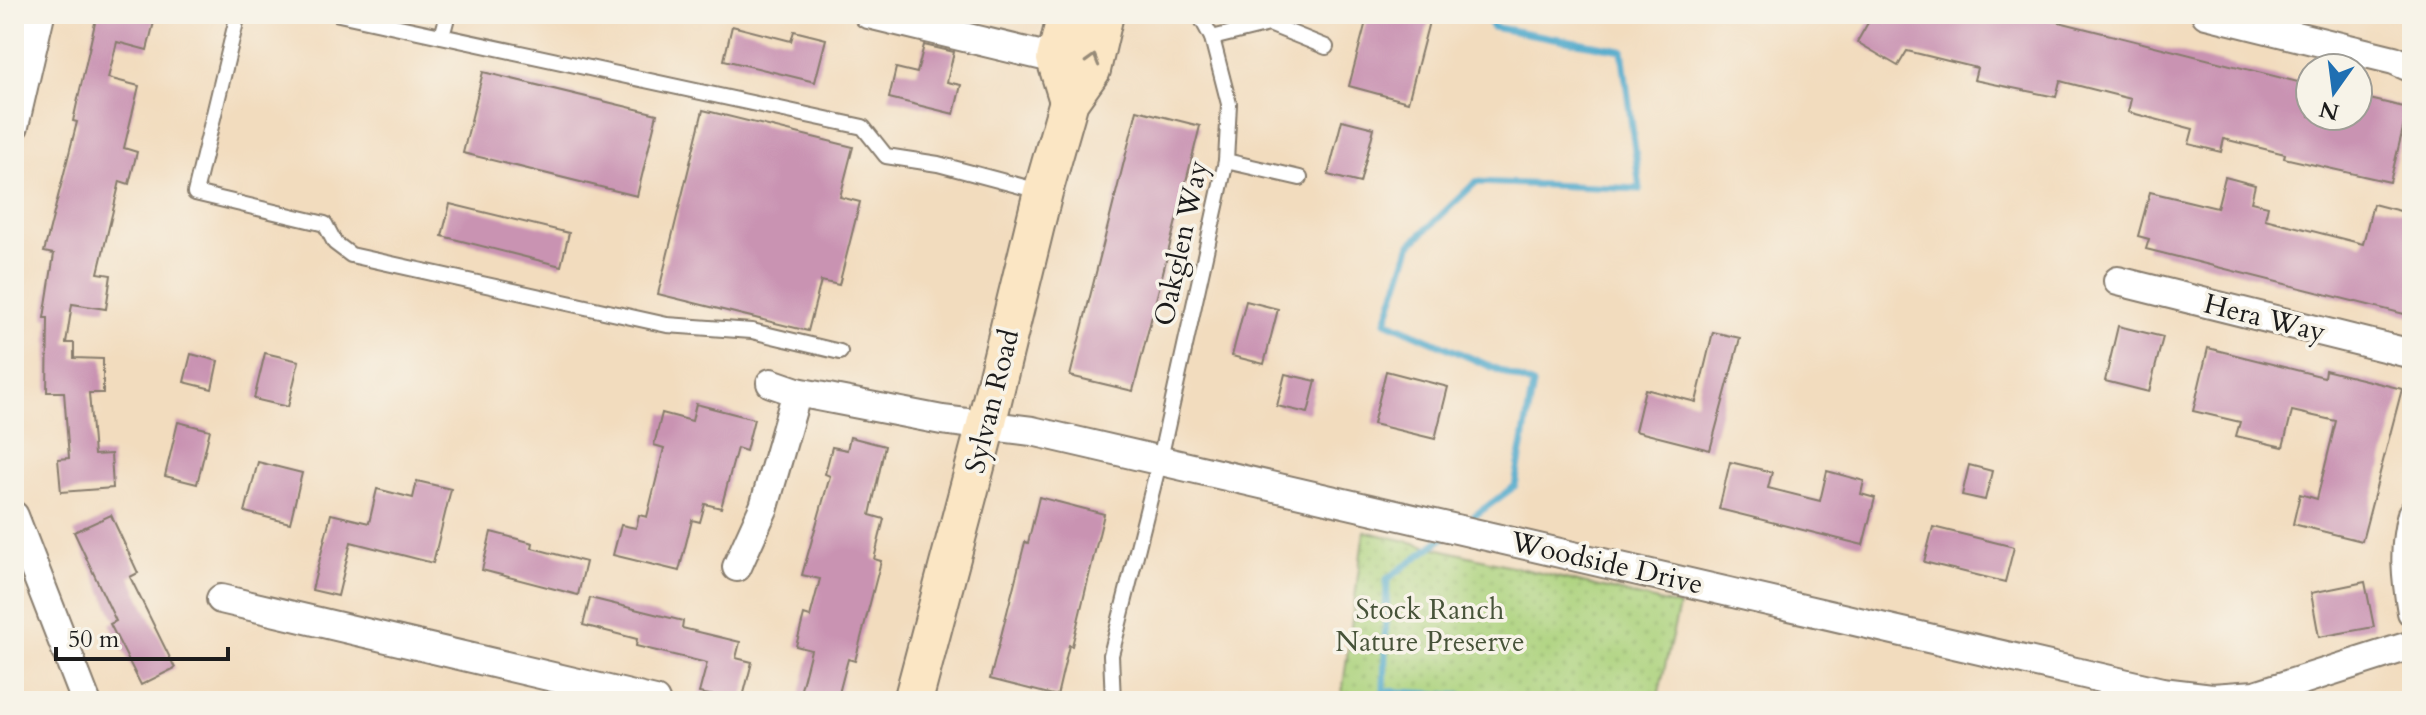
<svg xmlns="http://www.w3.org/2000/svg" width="2426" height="715" font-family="Cardo,serif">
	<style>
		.park { fill: url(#park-dots); stroke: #64774c; stroke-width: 2 }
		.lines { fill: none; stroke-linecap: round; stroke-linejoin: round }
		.stream { stroke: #4ea8cb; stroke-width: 7 }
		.building { fill: #c993b2 }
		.service-casing { stroke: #877c6d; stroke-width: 18 }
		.minor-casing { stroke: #877c6d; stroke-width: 32 }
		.secondary-casing { stroke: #877c6d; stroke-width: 42 }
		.service { stroke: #fff; stroke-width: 14 }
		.minor { stroke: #fff; stroke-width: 28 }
		.secondary { stroke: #fbe6c4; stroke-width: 38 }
		.oneway { stroke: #978b78 }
		.labels { text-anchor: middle; stroke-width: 7; stroke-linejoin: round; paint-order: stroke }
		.street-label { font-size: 28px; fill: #1c1c1c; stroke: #f7f3e8 }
		.park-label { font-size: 28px; fill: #475339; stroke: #f7f3e8 }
	</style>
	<defs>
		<pattern id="park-dots" width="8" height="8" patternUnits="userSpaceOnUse" patternTransform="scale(2)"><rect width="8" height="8" fill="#abd27c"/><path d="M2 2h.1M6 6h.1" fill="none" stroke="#93b46b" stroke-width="1.8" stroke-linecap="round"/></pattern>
	</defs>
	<rect width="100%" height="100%" fill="#f7f3e8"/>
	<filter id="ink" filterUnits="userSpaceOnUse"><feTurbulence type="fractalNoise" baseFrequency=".0125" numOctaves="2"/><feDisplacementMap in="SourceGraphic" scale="16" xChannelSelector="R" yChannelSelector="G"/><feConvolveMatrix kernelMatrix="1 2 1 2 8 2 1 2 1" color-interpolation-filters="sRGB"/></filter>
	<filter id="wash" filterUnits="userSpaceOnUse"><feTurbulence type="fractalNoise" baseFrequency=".006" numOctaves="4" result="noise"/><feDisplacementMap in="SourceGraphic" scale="32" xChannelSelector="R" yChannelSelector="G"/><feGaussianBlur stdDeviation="1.8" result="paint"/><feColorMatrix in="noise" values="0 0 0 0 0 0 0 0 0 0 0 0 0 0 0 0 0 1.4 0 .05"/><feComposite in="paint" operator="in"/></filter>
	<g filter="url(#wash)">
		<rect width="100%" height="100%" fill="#f2dcbe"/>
		<path class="park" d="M1364,531L1679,606L1657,701H1341Z"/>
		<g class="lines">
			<g class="stream">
				<path d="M1466,522L1515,486L1533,385L1386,321L1411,244L1476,182L1640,189L1622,50L1492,27L1488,14"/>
				<path d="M1446,536L1387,579L1384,691L1463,696V701"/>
			</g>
		</g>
		<g id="blocks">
			<g class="building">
				<path d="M97,14H140L155,18L147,50L117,42L108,78L139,86L124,148L137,152L129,184L120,181L98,273L111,275L106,309L72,304L66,343H74V358L103,359V393H89L94,455L111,454L113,488L61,492L58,459L69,458L64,392H47L48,318H44L54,254L44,252L77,122L73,121Z"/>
				<path d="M1368,14H1431L1408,102L1349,86Z"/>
				<path d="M1873,14H2039V17L2310,85V116H2358L2361,97L2408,108L2390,182L2284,158L2285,154L2224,139L2221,152L2189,144L2193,129L2128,112L2131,99L2060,81L2056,97L1974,80L1977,68L1907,51L1898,66L1857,42Z"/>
				<path d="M732,26L791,41L794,31L826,39L815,82L724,60Z"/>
				<path d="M924,45L954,52L947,82L961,85L954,114L889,98L896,68L917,73Z"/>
				<path d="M483,72L657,114L637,196L463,153Z"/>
				<path d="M703,110L853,147L840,197L860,202L839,285L821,281L808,331L658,294Z"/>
				<path d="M1137,110L1200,126L1133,391L1070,376Z"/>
				<path d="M1342,120L1374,128L1360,183L1328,175Z"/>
				<path d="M2225,177L2255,185L2251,202L2268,206L2265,219L2363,244L2373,204L2412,214V316L2146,249L2149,239L2138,236L2150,192L2217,208Z"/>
				<path d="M450,204L569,233L561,266L442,236Z"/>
				<path d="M1246,301L1278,309L1264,364L1232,356Z"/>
				<path d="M2118,326L2163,337L2149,392L2105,381Z"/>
				<path d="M1713,332L1740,338L1710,450L1635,431L1645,389L1696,402Z"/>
				<path d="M2208,348L2324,377L2325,370L2402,389L2362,541L2293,524L2300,494L2317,499L2336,421L2292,411L2283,447L2236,436L2240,422L2193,411Z"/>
				<path d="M265,353L299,361L288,407L254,399Z"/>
				<path d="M191,354L218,361L212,389L184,382Z"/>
				<path d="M1386,371L1448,387L1435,439L1373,424Z"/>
				<path d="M1285,374L1316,381L1308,413L1277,406Z"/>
				<path d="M696,404L754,419L746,451L737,448L721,508L705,504L700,522L692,520L679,571L613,555L621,525L636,528L639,515L647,517L664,448L654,445L662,413L692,421Z"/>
				<path d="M178,422L210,430L197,484L165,476Z"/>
				<path d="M850,437L885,446L870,515L884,519L874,559L881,561L855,661L848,659L837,701H798L811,650L796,646L804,615L810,617L820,579L802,575L830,476L825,474L832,447L847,450Z"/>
				<path d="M258,462L302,473L290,523L245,512Z"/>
				<path d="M1730,462L1772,472L1768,488L1820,501L1827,471L1864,481L1861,494L1875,498L1863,545L1719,509Z"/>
				<path d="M1969,465L1992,471L1985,500L1962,495Z"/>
				<path d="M417,481L451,489L433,563L351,542L338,596L312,590L331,514L369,523L377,489L413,498Z"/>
				<path d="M1039,497L1104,514L1072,646L1069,645L1057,696L990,679L1025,542L1028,543Z"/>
				<path d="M111,515L138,573L130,577L175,668L141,685L110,624L116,621L74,532Z"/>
				<path d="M1933,527L2014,547L2005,582L1924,562Z"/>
				<path d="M491,532L533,543L532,548L586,562L578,595L482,570Z"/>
				<path d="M2365,582L2374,627L2319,637L2311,593Z"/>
				<path d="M590,598L683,621L682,628L740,642L736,658L752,662L742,701L699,693L707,663L636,646L637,639L583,625Z"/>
			</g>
		</g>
	</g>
	<g filter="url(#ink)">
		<use href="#blocks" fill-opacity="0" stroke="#877c6d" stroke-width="2"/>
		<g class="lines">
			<g class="service-casing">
				<g id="service">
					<path d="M238,14L195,193L325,224L335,243L351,255L667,325L752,331L840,352"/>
					<path d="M339,14L863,127L886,156L938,164L1043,192"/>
					<path d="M442,36L448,14"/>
					<path d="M1212,38L1269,24L1326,47"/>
					<path d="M1226,161L1300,178"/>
					<path d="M1113,701L1111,655L1160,459L1226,161L1229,104L1212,38L1199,14"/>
				</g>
			</g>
			<g class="minor-casing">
				<g id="minor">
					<path d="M868,14L1056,59"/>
					<path d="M2206,14L2394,60L2412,68"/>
					<path d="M14,126L40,14"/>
					<path d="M2118,281L2412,354"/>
					<path d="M771,383L797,392L942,420L1032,431L2162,692L2212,698L2255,695L2412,645"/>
					<path d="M2412,514C2403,549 2406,577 2412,612"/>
					<path d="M14,516L86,701"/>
					<path d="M737,567L764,507L797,392"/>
					<path d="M221,599L655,701"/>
				</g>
			</g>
			<g class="secondary-casing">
				<g id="secondary">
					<path d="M1067,14L1056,59L1069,101"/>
					<path d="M913,701L986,425L1043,192L1069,101L1091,70L1104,14"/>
				</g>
			</g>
			<use href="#service" class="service"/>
			<use href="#minor" class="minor"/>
			<use href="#secondary" class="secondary"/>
		</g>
		<defs><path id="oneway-chevron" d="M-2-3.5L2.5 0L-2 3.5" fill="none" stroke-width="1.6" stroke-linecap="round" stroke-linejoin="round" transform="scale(2)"/></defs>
		<use class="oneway" href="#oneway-chevron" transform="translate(1093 60) rotate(-74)"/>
	</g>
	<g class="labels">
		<g class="street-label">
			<text transform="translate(1180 243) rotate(-78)" y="10">Oakglen Way</text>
			<text transform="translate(2265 317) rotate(14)" y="10">Hera Way</text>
			<text transform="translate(991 401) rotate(-76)" y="10">Sylvan Road</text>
			<text transform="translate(1607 562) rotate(13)" y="10">Woodside Drive</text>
		</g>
		<g class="park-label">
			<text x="1430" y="619">Stock Ranch<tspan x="1430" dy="32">Nature Preserve</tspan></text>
		</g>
	</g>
	<rect width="2426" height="715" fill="none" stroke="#f7f3e8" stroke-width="48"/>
	<g transform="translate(2334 92) rotate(194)"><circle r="38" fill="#f7f3e8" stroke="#9f9d96" stroke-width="2"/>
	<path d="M0-6L14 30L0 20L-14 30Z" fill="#1f6fb2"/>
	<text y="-12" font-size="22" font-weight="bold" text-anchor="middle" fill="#1c1c1c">N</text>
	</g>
	<path d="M56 647v12h172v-12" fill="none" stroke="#1c1c1c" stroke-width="4"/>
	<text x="68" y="647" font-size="24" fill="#1c1c1c" stroke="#f7f3e8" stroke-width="6" paint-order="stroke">50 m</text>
</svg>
